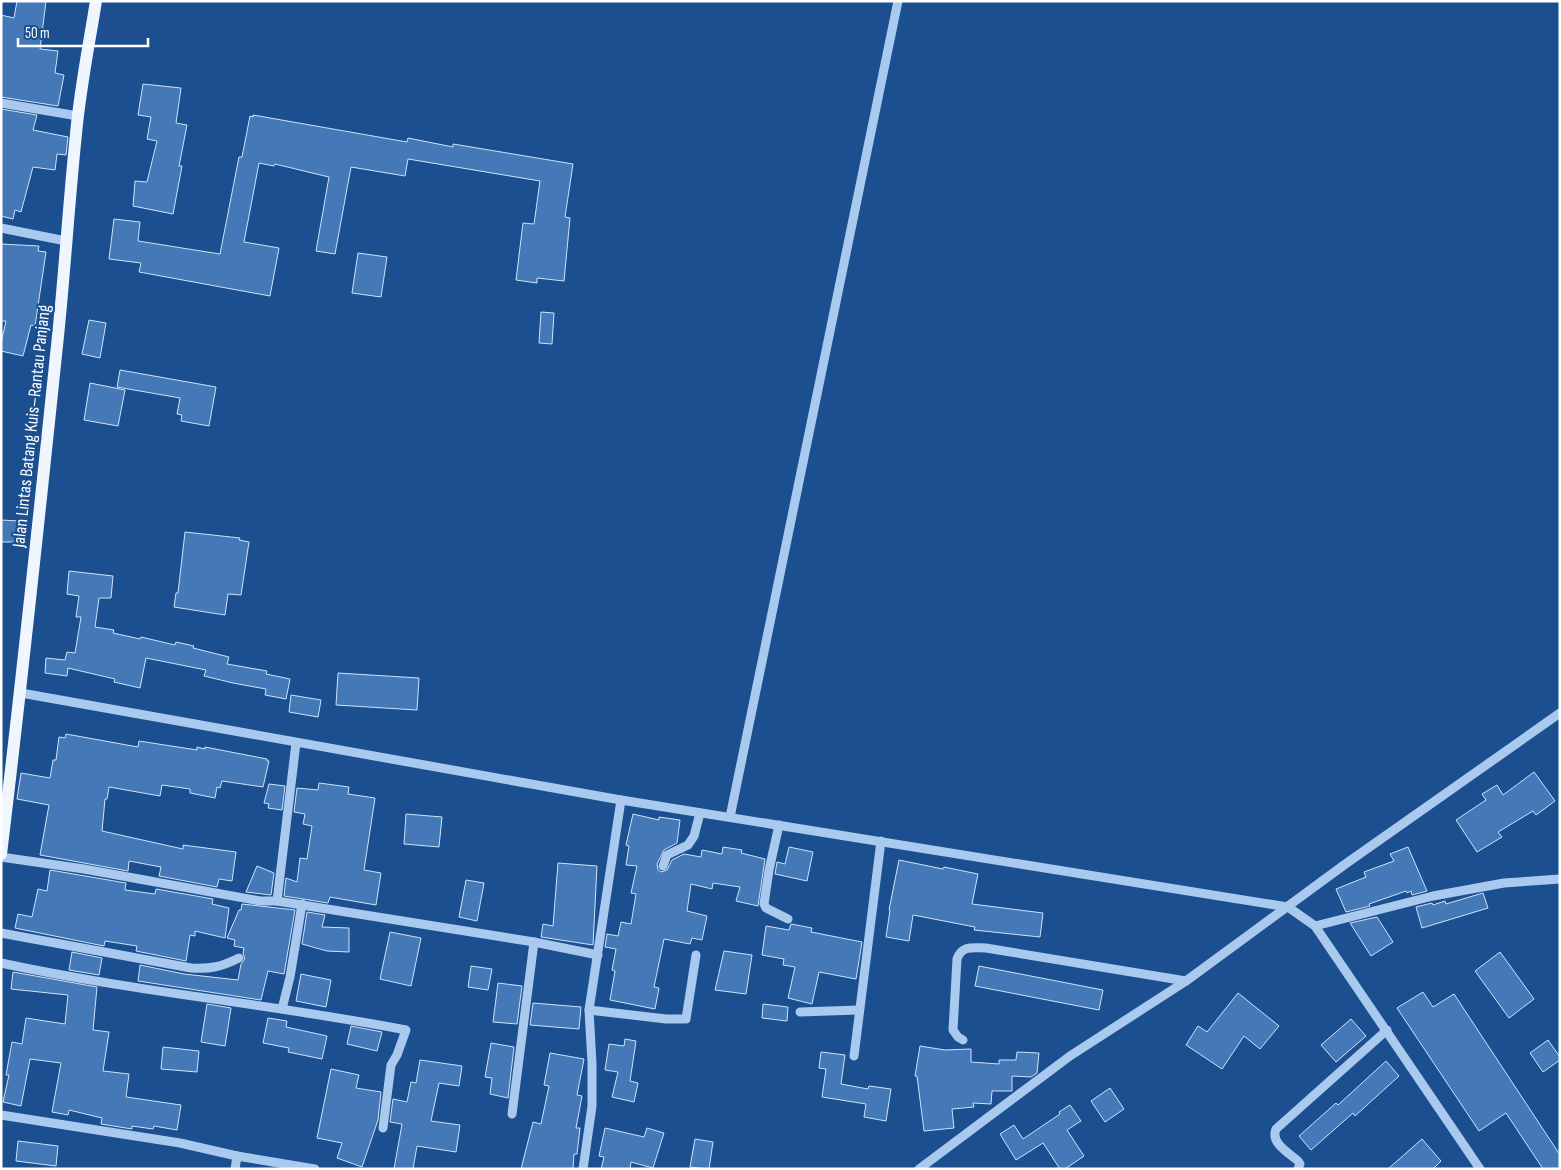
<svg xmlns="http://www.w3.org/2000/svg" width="1561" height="1170" font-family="'Sofia Sans Condensed',sans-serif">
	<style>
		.building { fill: #4478b7; stroke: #cfe3fa }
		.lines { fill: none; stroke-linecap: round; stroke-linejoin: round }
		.minor { stroke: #a9c9ee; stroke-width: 9 }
		.major { stroke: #f0f6ff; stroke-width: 12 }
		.labels { text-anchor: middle; stroke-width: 4.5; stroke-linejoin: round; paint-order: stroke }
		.street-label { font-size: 18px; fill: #fff; stroke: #1b4f8f }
	</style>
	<rect width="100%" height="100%" fill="#1b4f8f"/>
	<g class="building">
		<path d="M17,1H46L40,49L58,51L55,73L64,75L58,106L1,97V15L14,18Z"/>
		<path d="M143,84L181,88L176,123L187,125L179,166H182L173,214L133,206L135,181L147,182L157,141L147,139L151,117L138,115Z"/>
		<path d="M1,109L37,115L33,130L68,137L66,155L57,154L55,170L33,167L21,212L15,210L13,219L1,216Z"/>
		<path d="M253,115L407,142L408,138L453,147V144L573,164L565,217L570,218L564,281L537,278V283L516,280L523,223L534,224L540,181L408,159L405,176L351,167L335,254L316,251L329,177L275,164L274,166L259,163L244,242L279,248L270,296L139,272L141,263L109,259L114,219L140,222L138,241L220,254L239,157H242L250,116L253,117Z"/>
		<path d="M1,244L39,246L38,251L46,252L35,326L31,325L23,356L1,351V343L6,321H1Z"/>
		<path d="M358,253L387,257L381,297L352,293Z"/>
		<path d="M541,312L554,313L552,344L539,343Z"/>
		<path d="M89,320L106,323L100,358L82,354Z"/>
		<path d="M120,370L216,387L209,426L181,421L182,415L177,414L180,398L117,387Z"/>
		<path d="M90,383L125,390L118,426L84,420Z"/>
		<path d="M1,520L20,521V542H1Z"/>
		<path d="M185,532L240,538L239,540L249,542L241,595L228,594L225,615L174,607L176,593H178Z"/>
		<path d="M69,571L113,576L111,598H99L95,627L114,630L113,633L140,639L141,637L175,645L176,642L194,646L193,648L229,657L227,664L267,671L266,674L290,679L286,699L265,695L266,689L233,683L204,676L206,670L146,658L140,688L114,682L115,679L68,668L67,676L45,673L46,658L65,660L67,652L75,653L81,617H76L79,596L67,594Z"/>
		<path d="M338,673L419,678L417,710L336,705Z"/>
		<path d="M291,695L321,700L318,717L289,712Z"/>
		<path d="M66,734L138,747L139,741L197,750V747L205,749V747L267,759V761H269L263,787L222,781L220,788L217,787L215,798L190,793V789L162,785L160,796L109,787L107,799H105L102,831L183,849V845L236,852L232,881L219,879L217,887L159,876L161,867L129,861L128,871L40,855L49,805L17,799L21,773L50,778L53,760H56L59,737L65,738Z"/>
		<path d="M1534,772L1555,801L1536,815L1533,811L1498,832L1502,837L1477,852L1456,820L1486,800L1482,794L1497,785L1503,795Z"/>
		<path d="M319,783L349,787L348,794L375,798L364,870L381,873L376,905L330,897L328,903L284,896L286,878L297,882L300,858L307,859L312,826L303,824L305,814L294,812L297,788L318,790Z"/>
		<path d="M269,784L285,786L282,810L268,808L269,804L264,803Z"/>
		<path d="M406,814L442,817L439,847L404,844Z"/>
		<path d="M633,814L659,820V817L680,820L677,843L664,850L657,864L658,870L661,872L667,870L672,860L684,854L701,857L702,850L722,854L723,847L742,850L741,853L765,859L758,906L736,901L740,887L713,883L712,889L691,884L687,911L707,916L702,940L692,938L690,944L664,939L654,987L659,988L655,1009L610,1000L615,971L612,970L616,949L605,947L607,934L618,936L621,922L631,924L636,894L631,893L637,866L626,865L629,846L626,845Z"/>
		<path d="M789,847L813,852L807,881L775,874L777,862L785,864Z"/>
		<path d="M1408,847L1427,891L1412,895L1411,891L1407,893L1406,891L1369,904L1370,906L1346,912L1336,889L1366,877L1364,872L1394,861L1390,854Z"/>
		<path d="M899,860L943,869L944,867L978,874L972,904L1043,913L1040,937L974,930L975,927L913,915L909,941L886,937L890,910H889Z"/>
		<path d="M558,863L597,866L593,945L541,937L543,924L553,926Z"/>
		<path d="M257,866L274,873L271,895L246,892Z"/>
		<path d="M50,870L126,883L125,890L155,894L156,889L213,899L212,904L229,908L225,938L195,931V936L190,935L186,961L136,951L137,946L105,941L104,946L15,928L18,914L32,917L38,889L47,891Z"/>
		<path d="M466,880L484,883L477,921L459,917Z"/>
		<path d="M1483,893L1488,908L1422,928L1416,907L1432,903L1433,905L1445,901L1446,904Z"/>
		<path d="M242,904L295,910L284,974L268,971L261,1000L138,981L140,965L184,974L238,980L241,964L245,959L243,953L244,948L234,946L235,940L227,938L239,910H241Z"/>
		<path d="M307,912L325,915L322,927L349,928V952L327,951L302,944Z"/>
		<path d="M1377,917L1393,942L1371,956L1350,923Z"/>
		<path d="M791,924L812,928L811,932L862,942L856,979L819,972L812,1004L788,998L795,967L783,965L784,959L762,955L766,926L789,930Z"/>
		<path d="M390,932L421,938L411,986L380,979Z"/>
		<path d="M724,951L752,955L746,994L715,990Z"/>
		<path d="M72,952L102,958L99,975L69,970Z"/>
		<path d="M1500,952L1534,999L1509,1018L1475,971Z"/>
		<path d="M471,966L492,969L488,990L468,987Z"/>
		<path d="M979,966L1103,990L1099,1010L975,986Z"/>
		<path d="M13,972L97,987L93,1030L109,1032L103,1071L129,1074L126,1097L181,1105L177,1130L154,1126L153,1129L132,1126V1129L101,1124L102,1118L69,1110L68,1115L52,1112L61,1063L30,1059L21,1106L3,1102L9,1075H6L12,1042L22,1044L26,1018L65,1024L68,995L11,989Z"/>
		<path d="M301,974L331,980L326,1007L296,1001Z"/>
		<path d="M498,983L522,986L517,1024L493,1022Z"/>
		<path d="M1423,992L1433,1007L1454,994L1560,1155V1169H1543L1506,1113L1479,1131L1397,1008Z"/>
		<path d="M1238,993L1279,1026L1260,1049L1244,1036L1222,1069L1186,1045L1198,1026L1207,1032Z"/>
		<path d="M533,1003L581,1007L579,1029L530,1025Z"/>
		<path d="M207,1004L231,1008L225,1046L201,1042Z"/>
		<path d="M763,1004L788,1007L787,1021L762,1018Z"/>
		<path d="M268,1018L287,1021L286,1027L327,1036L322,1059L288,1052L289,1048L263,1043Z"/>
		<path d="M1351,1019L1366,1036L1336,1062L1321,1045Z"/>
		<path d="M351,1026L382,1032L377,1051L347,1044Z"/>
		<path d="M625,1039L636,1041L630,1081L638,1083L634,1102L612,1097L618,1072L605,1070L609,1044L624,1046Z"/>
		<path d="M1548,1040L1560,1057V1060L1543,1072L1530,1053Z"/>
		<path d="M491,1043L514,1047L508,1098L490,1094L492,1078L485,1077Z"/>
		<path d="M920,1046L945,1050L971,1049V1062L999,1064V1060H1016L1017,1052L1039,1053L1037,1073L1031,1077L1012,1076V1091H992L991,1104L973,1103L974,1107L952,1109L954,1128L924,1131L917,1076H915Z"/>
		<path d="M163,1047L199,1051L197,1072L161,1069Z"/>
		<path d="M821,1052L845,1055L841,1084L868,1089L869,1086L891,1089L886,1121L864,1117L866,1104L822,1097L826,1069L819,1068Z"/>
		<path d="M550,1053L584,1059L577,1095L582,1096L576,1128H580L577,1154H574L573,1169H521L533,1122L541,1124L549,1086L544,1085Z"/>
		<path d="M420,1060L462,1066L459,1086L439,1083L431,1121L460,1125L456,1152L417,1146L413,1169H394L402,1124L390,1122L393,1099L407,1102L411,1082L416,1083Z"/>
		<path d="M1386,1061L1399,1076L1355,1116L1353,1113L1311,1150L1299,1136L1336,1103L1338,1105Z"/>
		<path d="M331,1069L359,1075L356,1088L381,1092L378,1120L362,1167L337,1158L342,1143L317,1138Z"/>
		<path d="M1110,1088L1124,1109L1105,1122L1091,1101Z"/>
		<path d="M1070,1105L1081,1121L1067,1130L1084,1156L1065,1169H1060L1043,1143L1016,1160L1000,1134L1014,1125L1023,1139L1060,1114L1059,1112Z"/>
		<path d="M605,1128L644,1137L647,1128L664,1133L653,1168L631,1162L630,1169H601L604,1157L599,1156Z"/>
		<path d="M695,1139L713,1142L709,1169L690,1167Z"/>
		<path d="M1422,1139L1441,1161L1433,1169H1388Z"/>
		<path d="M18,1141L58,1146L56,1166L16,1161Z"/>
	</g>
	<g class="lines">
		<g class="minor">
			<path d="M1,103L78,116"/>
			<path d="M1,228L66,241"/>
			<path d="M21,693L621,800L1288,907L1315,926L1480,1169"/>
			<path d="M296,743L277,901L534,942L598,955"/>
			<path d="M730,817L898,1"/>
			<path d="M779,825L769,870L764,904L766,908L788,919"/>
			<path d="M1,857L84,869L260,901H277"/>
			<path d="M663,866L667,855L688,845L694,836L700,813"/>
			<path d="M1315,926L1433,896L1504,883L1560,879"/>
			<path d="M1,933L191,968C211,969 221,967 239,958"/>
			<path d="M1,963C135,992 272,1004 406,1030L397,1055L391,1065L383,1128"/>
			<path d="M282,1009L290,977L302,904"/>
			<path d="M589,1010L666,1019H686L696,955"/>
			<path d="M800,1012L858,1010"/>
			<path d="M963,1040L958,1037L953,1030L957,959C962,945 973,948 986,948L1186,981"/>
			<path d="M854,1056L881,841"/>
			<path d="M512,1114L534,942"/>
			<path d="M1,1115L180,1143L237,1156L315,1169"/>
			<path d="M235,1169L237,1156"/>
			<path d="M583,1169L592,1106V1063L589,1010L621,800"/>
			<path d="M919,1169L1070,1056L1186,981L1344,865L1560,713"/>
			<path d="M1298,1169L1300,1164L1298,1161C1289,1153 1270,1143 1276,1129L1387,1030"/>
		</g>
		<path class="major" d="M1,854C22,682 40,509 58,336C65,268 69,201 76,134C80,89 89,45 96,1"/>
	</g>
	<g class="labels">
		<g class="street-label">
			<text transform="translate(31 426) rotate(-84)" y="6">Jalan Lintas Batang Kuis–Rantau Panjang</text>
		</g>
	</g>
	<rect width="1561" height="1170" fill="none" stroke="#ffffff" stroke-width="5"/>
	<path d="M18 38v8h130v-8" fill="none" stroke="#ffffff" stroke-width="2.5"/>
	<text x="25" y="38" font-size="15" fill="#ffffff" stroke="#1b4f8f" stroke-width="4" paint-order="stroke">50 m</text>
</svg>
